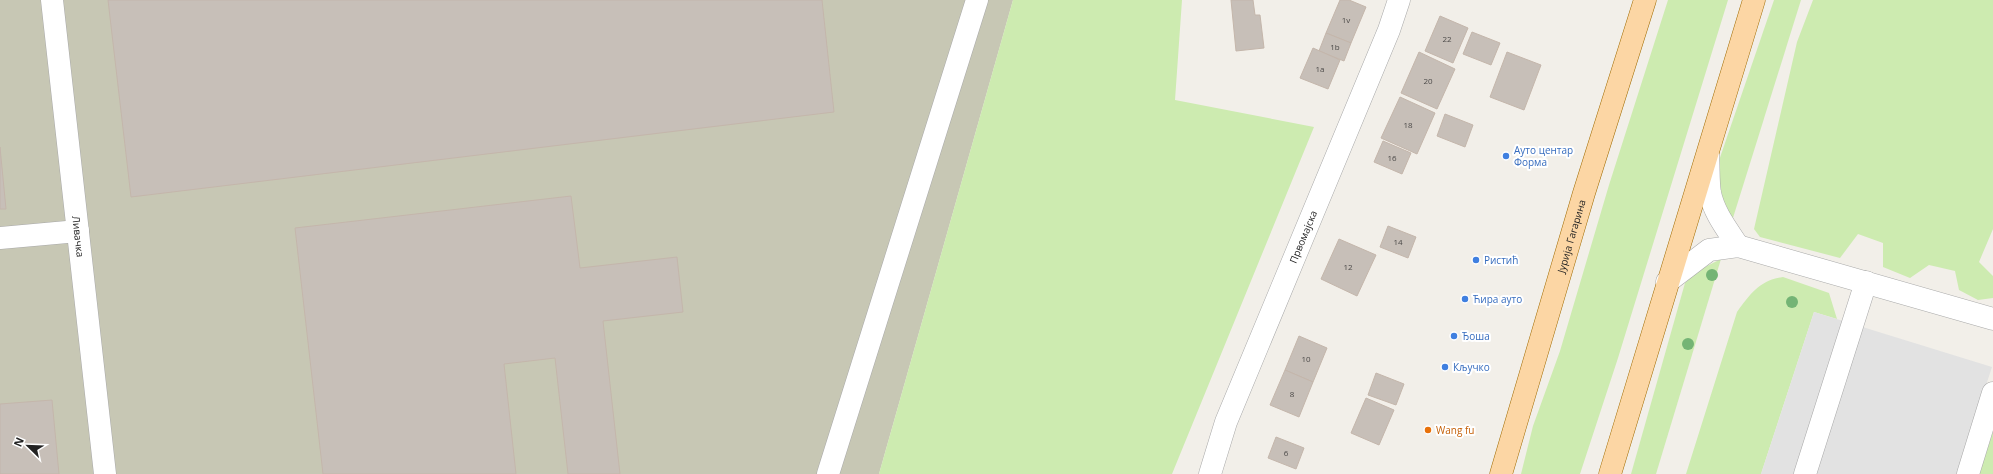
<svg xmlns="http://www.w3.org/2000/svg" width="1993" height="474" font-family="'Open Sans',sans-serif">
	<style>
		.construction { fill: #c7c7b4 }
		.grass { fill: #cdebb0 }
		.parking { fill: #e2e2e2 }
		.building { fill: #c7bfb8; stroke: #c4b6ab }
		.lines { fill: none; stroke-linecap: round; stroke-linejoin: round }
		.minor-casing { stroke: #a9a9a9; stroke-width: 23 }
		.major-casing { stroke: #a06b00; stroke-width: 23 }
		.minor { stroke: #fff; stroke-width: 22 }
		.major { stroke: #fcd6a4; stroke-width: 22 }
		.tree { fill: #74b475 }
		.shop-dot { fill: #3f7fe0; stroke: #fff; stroke-width: 1.5 }
		.food-dot { fill: #e8710a; stroke: #fff; stroke-width: 1.5 }
		.labels { text-anchor: middle; stroke-width: 4; stroke-linejoin: round; paint-order: stroke }
		.number-label { font-size: 8px; fill: #4b4948 }
		.shop-label { font-size: 10px; fill: #366cbe; stroke: #fff; text-anchor: start }
		.street-label { font-size: 10px; fill: #222; stroke: #fff }
		.food-label { font-size: 10px; fill: #c56008; stroke: #fff; text-anchor: start }
	</style>
	<rect width="100%" height="100%" fill="#f2efe9"/>
	<path class="construction" d="M0,0H1013L879,474H0Z"/>
	<g class="grass">
		<path d="M1013,0H1182L1175,100L1314,127L1172,474H879Z"/>
		<path d="M1668,0H1728L1618,358L1580,474H1521L1533,426L1560,351L1609,185Z"/>
		<path d="M1774,0H1801L1732,221L1722,210L1714,175Z"/>
		<path d="M1813,0H1993V229L1979,262L1993,276V298L1978,300L1959,290L1955,271L1929,265L1910,278L1883,267V243L1858,234L1840,258L1760,237L1754,229L1797,42Z"/>
		<path d="M1721,259L1656,474H1631L1685,283L1699,270Z"/>
		<path d="M1783,277L1829,293L1837,319L1814,312L1761,474H1686L1737,312C1750,294 1760,280 1783,277Z"/>
		<path d="M1993,432V474H1979Z"/>
	</g>
	<path class="parking" d="M1814,312L1992,367L1957,474H1761Z"/>
	<g class="building">
		<path d="M108,0H822L834,112L131,197Z"/>
		<path d="M1231,0H1253L1255,15H1260L1264,48L1236,51Z"/>
		<path d="M1340,0H1349L1366,7L1351,43L1326,33Z"/>
		<path d="M1440,16L1468,28L1453,63L1425,51Z"/>
		<path d="M1472,32L1500,43L1491,65L1463,54Z"/>
		<path d="M1326,33L1351,43L1344,61L1319,51Z"/>
		<path d="M1313,48L1340,60L1328,89L1300,78Z"/>
		<path d="M1419,52L1455,69L1437,109L1401,93Z"/>
		<path d="M1507,52L1541,65L1524,110L1490,97Z"/>
		<path d="M1400,97L1435,113L1417,154L1381,138Z"/>
		<path d="M1445,114L1473,125L1465,147L1437,136Z"/>
		<path d="M1383,141L1411,153L1402,174L1374,162Z"/>
		<path d="M0,147L6,209H0Z"/>
		<path d="M571,196L580,268L677,257L683,312L603,321L620,474H568L555,358L504,364L516,474H323L295,228Z"/>
		<path d="M1388,226L1416,237L1408,258L1380,247Z"/>
		<path d="M1339,239L1376,255L1357,296L1321,279Z"/>
		<path d="M1299,336L1327,348L1313,382L1285,370Z"/>
		<path d="M1285,370L1313,382L1299,417L1270,405Z"/>
		<path d="M1376,373L1404,384L1396,405L1368,395Z"/>
		<path d="M1366,398L1394,410L1379,445L1351,433Z"/>
		<path d="M52,400L59,474H0V404Z"/>
		<path d="M1276,437L1304,448L1296,469L1268,458Z"/>
	</g>
	<g class="lines">
		<g class="minor-casing">
			<g id="minor">
				<path id="s1" d="M52,0L105,474"/>
				<path d="M1708,155C1709,167 1708,181 1710,193C1714,213 1727,229 1738,246"/>
				<path d="M0,238L78,231"/>
				<path d="M1667,282L1709,250L1738,246L1993,319"/>
				<path d="M828,474L977,0"/>
				<path id="s2" d="M1210,474L1226,422L1389,30L1399,0"/>
				<path d="M1805,474L1866,282"/>
				<path d="M1968,474L1993,393"/>
			</g>
		</g>
		<g class="major-casing">
			<g id="major">
				<path id="s3" d="M1501,474L1584,193L1645,0"/>
				<path d="M1610,474L1754,0"/>
			</g>
		</g>
		<use href="#minor" class="minor"/>
		<use href="#major" class="major"/>
	</g>
	<g class="tree">
		<circle cx="1712" cy="275" r="6"/>
		<circle cx="1792" cy="302" r="6"/>
		<circle cx="1688" cy="344" r="6"/>
	</g>
	<g class="shop-dot">
		<circle cx="1506" cy="156" r="4"/>
		<circle cx="1476" cy="260" r="4"/>
		<circle cx="1465" cy="299" r="4"/>
		<circle cx="1454" cy="336" r="4"/>
		<circle cx="1445" cy="367" r="4"/>
	</g>
	<circle class="food-dot" cx="1428" cy="430" r="4"/>
	<g class="labels">
		<g class="number-label">
			<text x="1346" y="23">1v</text>
			<text x="1447" y="42">22</text>
			<text x="1335" y="50">1b</text>
			<text x="1320" y="72">1a</text>
			<text x="1428" y="84">20</text>
			<text x="1408" y="128">18</text>
			<text x="1392" y="161">16</text>
			<text x="1398" y="245">14</text>
			<text x="1348" y="270">12</text>
			<text x="1306" y="362">10</text>
			<text x="1292" y="397">8</text>
			<text x="1286" y="456">6</text>
		</g>
		<g class="shop-label">
			<text x="1514" y="154">Ауто центар<tspan x="1514" dy="12">Форма</tspan></text>
			<text x="1484" y="264">Ристић</text>
			<text x="1473" y="303">Ћира ауто</text>
			<text x="1462" y="340">Ђоша</text>
			<text x="1453" y="371">Кључко</text>
		</g>
		<g class="street-label">
			<text dy="4" stroke="none"><textPath href="#s2" startOffset="255">Првомајска</textPath></text>
			<text dy="4" stroke="none"><textPath href="#s3" startOffset="248">Јурија Гагарина</textPath></text>
			<text dy="4" stroke="none"><textPath href="#s1" startOffset="238">Ливачка</textPath></text>
		</g>
		<g class="food-label">
			<text x="1436" y="434">Wang fu</text>
		</g>
	</g>
	<g transform="translate(28 446) rotate(293)" stroke="#ffffff" stroke-width="3" paint-order="stroke">
	<path d="M0-3L7 15L0 10L-7 15Z" fill="#222222"/>
	<text y="-6" font-size="11" font-weight="bold" text-anchor="middle" fill="#222222">N</text>
	</g>
</svg>
